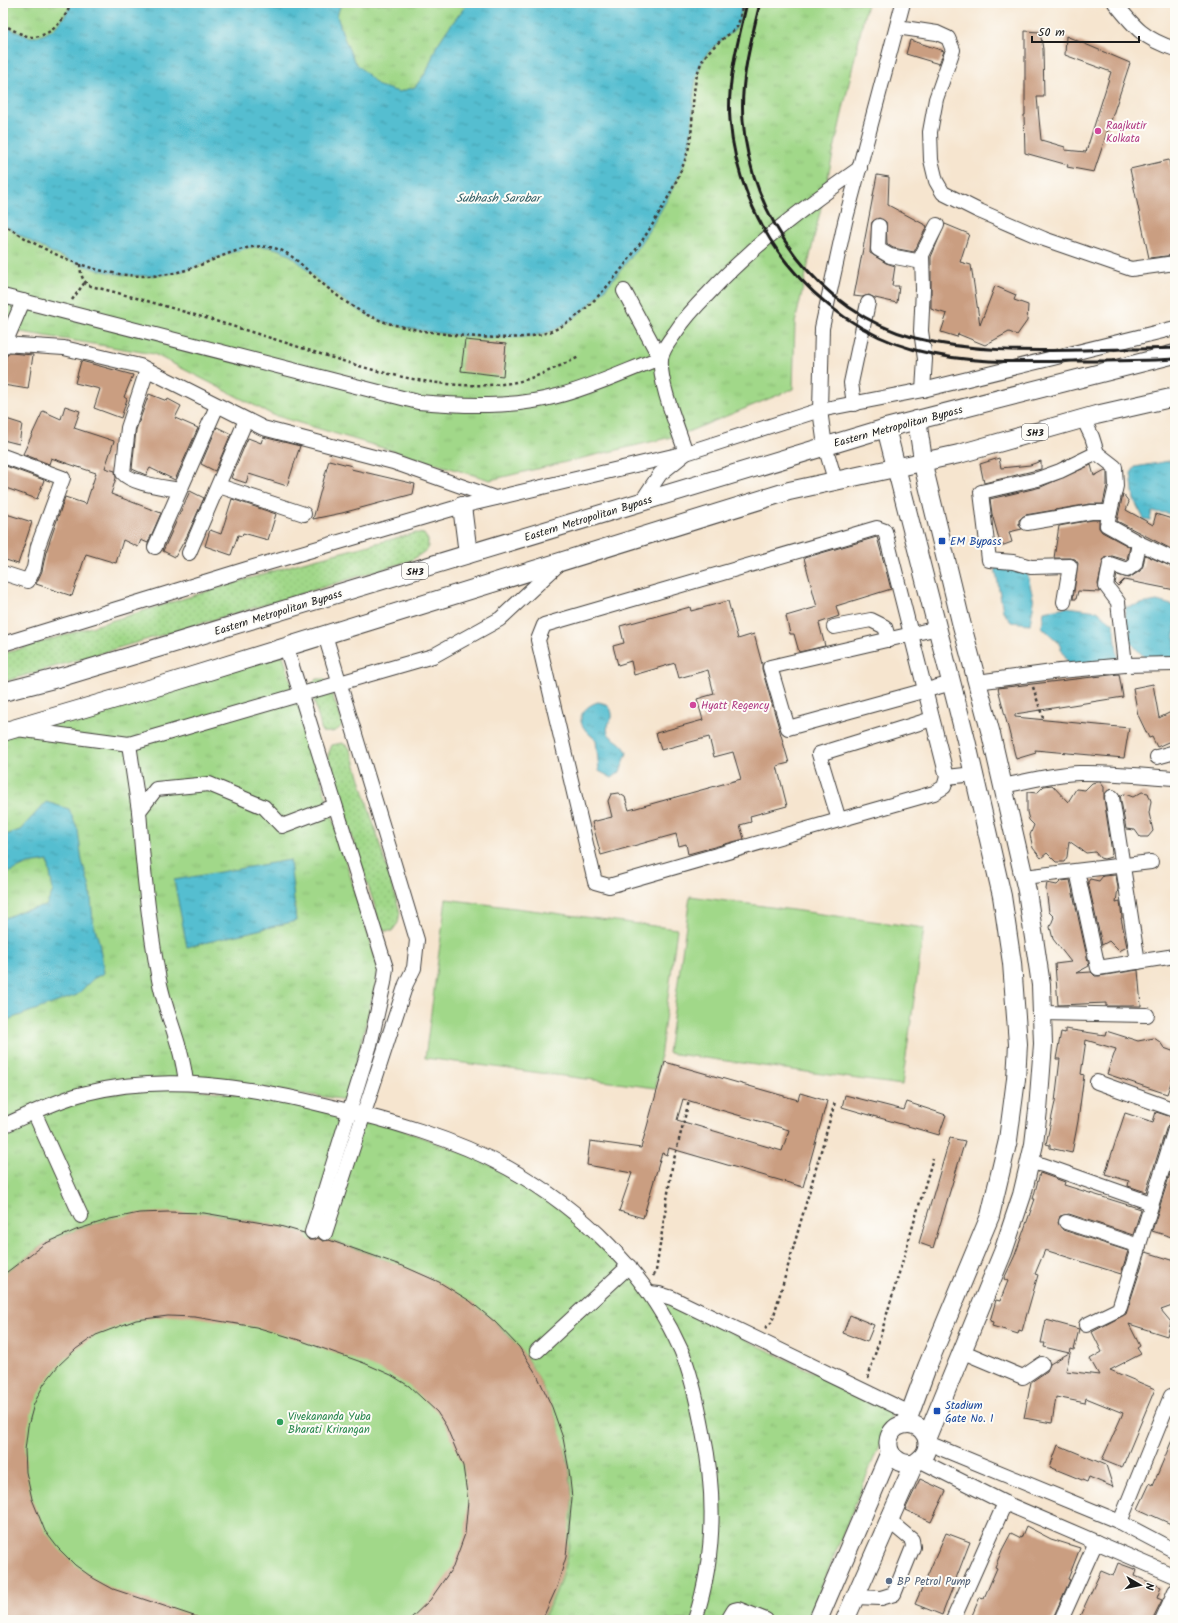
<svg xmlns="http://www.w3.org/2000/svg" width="1178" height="1623" font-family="Kalam,sans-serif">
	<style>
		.grass { fill: url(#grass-dots); stroke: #5e7a52 }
		.park { fill: url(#park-tufts); stroke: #5e7a52 }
		.pitch { fill: #a1d889; stroke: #5e7a52 }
		.water { fill: url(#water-ripples); stroke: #386d76 }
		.building { fill: #ca9e81; fill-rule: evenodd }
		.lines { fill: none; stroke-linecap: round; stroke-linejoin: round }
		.minor-casing { stroke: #3d3a37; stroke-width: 16 }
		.major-casing { stroke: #3d3a37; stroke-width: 20 }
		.path { stroke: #3d3a37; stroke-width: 2.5; stroke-dasharray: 3 3; stroke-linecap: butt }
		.minor { stroke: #fff; stroke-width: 14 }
		.major { stroke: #fff; stroke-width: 18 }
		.rail { stroke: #1c1c1c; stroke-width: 3 }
		.hotel-dot { fill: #d1479c; stroke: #fdfcf7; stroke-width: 1.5 }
		.transit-dot { fill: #1a4fb4; stroke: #fdfcf7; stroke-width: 1.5 }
		.leisure-dot { fill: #2e9e5b; stroke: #fdfcf7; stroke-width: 1.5 }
		.service-dot { fill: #5c6f8a; stroke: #fdfcf7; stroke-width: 1.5 }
		.labels { text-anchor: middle; stroke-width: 4; stroke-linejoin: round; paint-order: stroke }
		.shield { fill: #fdfcf7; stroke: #605f5e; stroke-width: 1 }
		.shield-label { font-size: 10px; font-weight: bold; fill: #1c1c1c }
		.hotel-label { font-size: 11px; fill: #b23c85; stroke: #fdfcf7; text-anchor: start }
		.street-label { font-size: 11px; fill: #1c1c1c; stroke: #fdfcf7 }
		.transit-label { font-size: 11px; fill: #164399; stroke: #fdfcf7; text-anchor: start }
		.leisure-label { font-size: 11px; fill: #27864d; stroke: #fdfcf7; text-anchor: start }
		.service-label { font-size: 11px; fill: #4e5e75; stroke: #fdfcf7; text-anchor: start }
		.water-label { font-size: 12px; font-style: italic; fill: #325d64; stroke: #fdfcf7 }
	</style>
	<defs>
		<pattern id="grass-dots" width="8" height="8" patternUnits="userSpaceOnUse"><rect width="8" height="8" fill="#a1d889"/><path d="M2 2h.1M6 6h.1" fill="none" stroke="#8ab976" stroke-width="1.8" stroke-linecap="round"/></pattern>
		<pattern id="park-tufts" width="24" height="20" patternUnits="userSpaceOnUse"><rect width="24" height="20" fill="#a1d889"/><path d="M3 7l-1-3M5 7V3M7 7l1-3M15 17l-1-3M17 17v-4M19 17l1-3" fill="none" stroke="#8ab976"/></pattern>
		<pattern id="water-ripples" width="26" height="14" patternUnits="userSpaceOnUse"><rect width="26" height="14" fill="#54bed0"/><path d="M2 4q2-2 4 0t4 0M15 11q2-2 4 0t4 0" fill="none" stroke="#459aa8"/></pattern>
	</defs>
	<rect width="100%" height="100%" fill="#fdfcf7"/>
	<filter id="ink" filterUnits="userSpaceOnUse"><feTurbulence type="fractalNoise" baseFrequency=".025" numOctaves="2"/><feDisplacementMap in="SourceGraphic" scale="8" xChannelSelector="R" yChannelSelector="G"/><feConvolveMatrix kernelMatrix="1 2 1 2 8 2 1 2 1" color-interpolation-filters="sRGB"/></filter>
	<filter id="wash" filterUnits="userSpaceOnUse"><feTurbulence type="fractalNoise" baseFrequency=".012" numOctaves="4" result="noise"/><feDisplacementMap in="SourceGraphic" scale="16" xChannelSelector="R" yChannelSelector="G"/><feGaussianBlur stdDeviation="0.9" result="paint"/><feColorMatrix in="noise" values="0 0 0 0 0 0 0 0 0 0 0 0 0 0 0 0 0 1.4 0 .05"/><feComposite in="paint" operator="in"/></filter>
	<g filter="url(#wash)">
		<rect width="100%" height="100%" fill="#f6e5cf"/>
		<g class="grass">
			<path d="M416,533L424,534L428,540V549L412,560L311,591L3,682V654L303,562Z"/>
			<path d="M317,679H324L328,683L343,724C337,732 332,733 322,732L310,684Z"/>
			<path d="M342,743L349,747L354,759L400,912L398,923L392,931H384L379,924L375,907L329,766L328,755L332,745Z"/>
		</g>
		<g class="park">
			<path d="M3,3H867L795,323L793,389L680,435L490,480L273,415L154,354L3,329Z"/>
			<path d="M283,655L379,970L347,1100L180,1077L3,1120V736Z"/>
			<path d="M170,1086L271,1099L389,1125L478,1158L534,1189L599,1239L664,1300L893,1411L808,1620H3V1130L80,1098Z"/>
		</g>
		<g class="pitch">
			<path d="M690,896L924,928L902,1085L668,1053Z"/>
			<path d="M446,899L677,929L656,1088L425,1058Z"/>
			<path d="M204,1213C284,1224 362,1245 433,1282C466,1299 496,1317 519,1348C544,1381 559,1421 568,1462C578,1514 570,1575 542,1620H3V1275L44,1244L76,1230L110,1219Z"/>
		</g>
		<g class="water">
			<path d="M71,3H341L337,16L344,38L354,61L379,86L399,92L415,87L427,71L436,47L447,30L468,3H743C741,10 740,21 737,27C736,28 730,33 729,34C717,44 706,51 700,66C689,94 696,126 687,154C671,206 599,318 546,333C511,344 424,334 388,323C361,315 339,298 317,279C302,266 290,250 269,247C242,243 215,261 189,269C124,290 56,260 3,224V24C11,29 23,36 32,37C50,37 66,19 71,3Z"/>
			<path d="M1175,460V516L1167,513L1152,512L1150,520L1144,519L1134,500L1131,473L1135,467Z"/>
			<path d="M1008,563L1027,572L1034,602L1030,624L1011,622L1003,611L995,567Z"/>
			<path d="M1157,601L1175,606V657L1146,659C1127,639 1122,636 1126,607Z"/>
			<path d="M1067,607L1097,611L1114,624L1118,660L1069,665L1058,642L1042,627L1044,611Z"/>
			<path d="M598,702C608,703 613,709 612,718C597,740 622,736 627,753L620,772L612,778L599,771L596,740C592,736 587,733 584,728C575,716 587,705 598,702Z"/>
			<path d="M46,802L69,809L78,830L82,861L90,888L93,921L99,942L104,973L93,979L77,995L7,1020L3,1019V919L21,911L46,906L53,891L48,861L28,864L3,875V836L20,830Z"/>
			<path d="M290,860L296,921L187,947L174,880Z"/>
		</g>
		<g id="blocks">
			<g class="building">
				<path d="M1025,31L1040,32L1043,49L1044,97H1037L1041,140L1065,147V150L1086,152L1111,72L1065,55L1066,36L1130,63L1094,172L1067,167L1068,165L1025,153L1024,115H1025Z"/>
				<path d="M910,40L944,51L939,64L906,54Z"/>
				<path d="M1169,160L1175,196V255L1149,258L1130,169Z"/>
				<path d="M877,175L889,177L888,205L927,226L914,252L893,248L887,244L886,222L879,218L872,222L870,253L886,263L895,266L892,286H899L897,303L875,298L869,295L862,297L854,296Z"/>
				<path d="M945,224L969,234L960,262L971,265L980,325L995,286L1016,295L1014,300L1028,305L1027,321L1017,335L1009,332L985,345L958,334L957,337L941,332L947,314L931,309V257Z"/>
				<path d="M465,340L506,344L503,376L461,371Z"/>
				<path d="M10,353L33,355L28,389L3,385L6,356Z"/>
				<path d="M81,361L133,375L124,397L127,399L121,418L94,408L100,389L75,383Z"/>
				<path d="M149,394L167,401L168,399L181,406L175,418L198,428L175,480L150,468L146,475L132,469L136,430Z"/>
				<path d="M65,406L80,411L74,428L114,441L105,468L115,471L116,478L111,494L161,513L148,543L141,540L138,547L123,540L116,563L86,554L72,596L36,584L42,571L46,552L65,497L86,504L96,473L51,458L49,464L23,454L43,411L61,419Z"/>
				<path d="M3,418L22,424L19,444L3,440Z"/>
				<path d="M217,427L231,434L215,471L201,464Z"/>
				<path d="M263,437L300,446L287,486L249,474L246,483L231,478L248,438L261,443Z"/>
				<path d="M999,458L1001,468L1030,465L1041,461V469L984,483L980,464Z"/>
				<path d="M329,460L352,466L351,469L415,484L413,494L342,513L313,519Z"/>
				<path d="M3,465L44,480L37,499L3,487Z"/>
				<path d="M1091,465L1094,476L1105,470L1107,471V485L1103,504H1090L1025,515L1019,520V525L1022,529L1009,532L1012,542L1001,546L992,514L990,499L1041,487Z"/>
				<path d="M190,491L204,498L187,536L175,557L163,551Z"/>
				<path d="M1123,494L1129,502L1126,510L1153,525L1156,514L1175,520V551L1117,521Z"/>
				<path d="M232,499L276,514L268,540L243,533L242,536L238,535L231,555L205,546L210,530L221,534Z"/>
				<path d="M3,513L32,522L18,564L3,559Z"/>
				<path d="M1092,520H1099V528L1102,532L1130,547L1127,559L1126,560L1112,556L1104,558L1098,584L1100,592L1078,591L1076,599H1073L1078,563L1075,559L1070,558H1054L1059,526Z"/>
				<path d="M877,537L891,589L836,606L839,616L819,623L825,646L799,652L794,634H790L786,616L817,607L804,558Z"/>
				<path d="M1145,555L1175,568V590L1124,580L1118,586L1115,583L1117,575L1129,578L1140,571L1143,566Z"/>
				<path d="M728,601L738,639L754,634L762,664V669L789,763L777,766L787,806L750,816L751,822L740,825L744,839L688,854L686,844L679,846L676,834L601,855L592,822L612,817L608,801L611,794L618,793L625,797L629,810L741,779L733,752L714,757L709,737L661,750L656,733L703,720L697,699L714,694L708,670L679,678L675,663L634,675L631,661L618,665L613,646L624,643L620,626L690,607L691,611Z"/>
				<path d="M1119,674L1123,697L1015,714V717L1129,728L1124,758L1035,750L1036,753L1016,759L998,688Z"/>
				<path d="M1153,684L1159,718L1175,710V739L1157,747L1152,737L1149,738L1138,715L1133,688Z"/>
				<path d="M1096,782H1100L1104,787V798L1112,853L1111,857L1104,859L1100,858L1095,852L1086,853L1069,841L1067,857L1064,862H1056L1047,853L1041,858L1033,848L1030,835L1034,825L1029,820L1027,812V792L1037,793L1044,786L1052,785L1068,802L1076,789L1085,790L1092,783Z"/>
				<path d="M1142,792L1148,793L1151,801L1149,813L1153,831L1148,837H1140L1135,830L1126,829L1120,795L1125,794L1133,797Z"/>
				<path d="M1116,875L1118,888L1116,902L1120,901L1122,918H1121L1127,947L1119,951L1109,941L1102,945L1088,882L1090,879L1099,881L1103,876Z"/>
				<path d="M1070,880L1089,966L1076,973L1091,972L1095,976H1099L1138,970L1141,1006H1106V1003L1058,1005L1055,964L1071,962L1053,939L1050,927L1054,917L1049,912L1046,889L1047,883L1057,885L1061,881Z"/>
				<path d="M1065,1029L1105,1035L1106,1031L1138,1041L1154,1038L1160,1042L1164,1048L1175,1052V1071L1167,1094L1107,1074L1116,1049L1086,1040L1081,1074L1084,1075L1078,1121L1072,1153L1050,1148V1145L1046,1144L1055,1102L1060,1059H1056L1061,1032L1065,1033Z"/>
				<path d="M665,1062L798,1100L800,1093L827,1101L803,1187L669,1148L667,1155L662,1153L643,1218L619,1211L632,1173L587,1165L590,1141L641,1148ZM683,1099L789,1130L782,1151L677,1120Z"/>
				<path d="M845,1095L904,1110L907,1102L946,1115L939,1135L842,1107Z"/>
				<path d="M1156,1112L1175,1118V1121L1170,1123L1167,1126L1146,1192L1128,1186L1129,1181L1105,1174L1125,1113L1153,1122Z"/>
				<path d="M950,1138L965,1141L933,1248L919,1243Z"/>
				<path d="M1175,1158V1238L1152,1231Z"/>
				<path d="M1040,1173L1065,1182L1064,1185L1141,1209L1133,1235L1069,1214L1060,1216L1058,1223L1063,1230L1128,1251L1121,1274L1045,1250L1035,1274L1038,1275L1022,1331L1019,1330L1018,1334L992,1326L993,1322L990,1321L996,1300L1000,1301L1008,1281L1004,1279L1015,1255L1035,1199H1033Z"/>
				<path d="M168,1212L204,1213L280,1226L304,1233L309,1240H314L318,1238L323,1241L329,1240L403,1266L439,1282L470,1301L495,1322L519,1347L537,1375L552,1407L563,1438L569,1470L572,1498L566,1557L557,1587L542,1620H409L430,1600L453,1567L465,1534L468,1501L463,1466L446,1426L437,1412L409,1386L391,1375L364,1363L299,1340L256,1327L225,1322L195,1317L168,1316L136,1320L96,1335L76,1349L58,1366L44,1384L34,1404L28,1426L25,1450L26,1472L32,1499L45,1531L58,1548L75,1565L93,1578L113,1589L197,1617V1620H3V1275L44,1244L76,1230L110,1219L139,1213Z"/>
				<path d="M1146,1252L1175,1261V1305L1161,1310L1171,1322L1167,1336L1129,1324L1140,1346L1137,1348L1141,1354L1110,1370L1155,1389L1122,1468L1102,1460L1123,1413L1086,1398L1085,1403L1056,1397L1052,1423L1024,1418L1031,1382L1047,1371L1050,1364L1069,1353L1044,1347L1045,1343H1041L1046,1320L1079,1329L1074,1350L1071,1349L1066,1371L1099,1375L1090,1359L1102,1352L1092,1332L1126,1314Z"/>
				<path d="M850,1315L874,1325L867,1342L843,1333Z"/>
				<path d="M1175,1433V1516L1171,1524L1138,1509L1150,1483L1153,1485Z"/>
				<path d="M1058,1445L1106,1465L1113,1487L1089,1477L1087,1482L1050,1467Z"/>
				<path d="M920,1479L946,1491L931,1522L905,1510Z"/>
				<path d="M1026,1526L1051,1539L1080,1548L1068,1579L1070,1580L1052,1620H970L980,1597L984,1598L997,1568L995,1567L1002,1550L1011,1533L1021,1538Z"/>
				<path d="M946,1533L970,1542L942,1615L915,1604Z"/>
				<path d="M1118,1563L1137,1570L1135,1576L1161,1587L1157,1598L1162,1600L1152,1620H1078L1101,1571L1113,1576Z"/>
			</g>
		</g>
	</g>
	<g filter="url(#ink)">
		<use href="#blocks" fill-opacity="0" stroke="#3d3a37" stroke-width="1"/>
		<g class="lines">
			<g class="minor-casing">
				<g id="minor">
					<path d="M1115,3C1135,28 1144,39 1175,49"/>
					<path d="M897,27L937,33L948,38L953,50L936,99L930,132L931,160L936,181L943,193L977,210L1044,239L1131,269L1175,263"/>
					<path d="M879,226L878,249L890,256L922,262"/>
					<path d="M3,296L418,402C463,406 513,408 557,396C590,388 628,370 660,358L624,291"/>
					<path d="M3,344L64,348L140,366L263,428L393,462L495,498"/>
					<path d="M3,348L23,301"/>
					<path d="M147,370L128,428L123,473C132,484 164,487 179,490"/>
					<path d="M923,390L925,359L921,331L923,289L922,255L937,225"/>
					<path d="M854,404L851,383L868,303"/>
					<path d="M1083,418L1092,437L1097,453L1115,467L1116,486L1107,525L1139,543L1175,560"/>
					<path d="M3,456L63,478L38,546L34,568L28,581L3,573"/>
					<path d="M835,480L825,446L820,410L822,328L845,222L903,3"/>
					<path d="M219,486L304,514"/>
					<path d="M642,501L660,474L686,453C678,428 659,384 661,360C661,351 670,340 675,333C684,319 696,306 708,294C753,245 806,206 860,168"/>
					<path d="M1027,523L1091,512H1110"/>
					<path d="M155,547L217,406"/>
					<path d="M189,553L246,420"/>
					<path d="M1064,602L1070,566L1031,567L1013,562L989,560L981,492L1038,479L1060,471L1097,453"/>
					<path d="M834,627L871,620L885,627L889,640"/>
					<path d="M938,628L770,667L788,728L952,683"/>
					<path d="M325,635L417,940L414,968L406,984L325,1233"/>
					<path d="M3,644L247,569L462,506L686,453L820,410L923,390L1175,328"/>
					<path d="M286,647L386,968L384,983L370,1045L312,1232"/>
					<path d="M1125,665L1118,602L1106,586L1110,564L1127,570L1135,564L1139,543"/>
					<path d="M977,682L1060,671L1125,665L1175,664"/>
					<path d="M932,719L819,754L839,820L934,793L944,787L947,777L974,774"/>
					<path d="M17,729L129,744L433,656L500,619L559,564"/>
					<path d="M129,744L139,811"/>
					<path d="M1157,757L1175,752"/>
					<path d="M1003,786C1028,781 1053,774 1079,773C1111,772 1143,776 1175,778"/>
					<path d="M1112,797L1138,962"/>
					<path d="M839,820L609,886L595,882L538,640L544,625L877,528L885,531L947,777"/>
					<path d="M1077,871L1098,968L1175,956"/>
					<path d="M1024,877L1151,862"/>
					<path d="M1041,1013L1147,1015"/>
					<path d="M1097,1082L1175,1110"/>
					<path d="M186,1083C182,1043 164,1012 158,974C148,920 143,866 139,811L156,789L209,784L264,807L282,826L335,806"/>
					<path d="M34,1112L81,1216"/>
					<path d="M3,1126C28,1115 55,1101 82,1094C163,1073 248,1086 328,1106C389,1120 453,1138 508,1168C583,1210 646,1272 681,1350C692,1375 698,1405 703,1432C716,1495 715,1558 695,1620"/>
					<path d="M1030,1162L1043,1165L1151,1203"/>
					<path d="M1066,1222L1139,1246"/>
					<path d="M650,1293L659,1294L672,1298L910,1413"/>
					<path d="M1086,1325L1119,1309L1175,1129"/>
					<path d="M537,1351L629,1266"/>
					<path d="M961,1351L1023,1377L1042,1364"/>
					<path d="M928,1443L1120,1522L1175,1551"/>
					<path d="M919,1460L1005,1503L1175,1576"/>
					<path d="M1120,1522L1171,1396"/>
					<path d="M855,1597L881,1598L894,1594L913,1547L912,1540L888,1520"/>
					<path d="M728,1620L734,1610L738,1609L766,1620"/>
					<path d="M953,1620L1005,1503"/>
					<path d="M1061,1620L1096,1542"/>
					<path d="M1162,1620L1175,1591"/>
				</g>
			</g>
			<g class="major-casing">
				<g id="major">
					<path d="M917,420L925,473L961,622L991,734L1027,891L1041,985L1043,1044L1038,1110L1034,1144L1022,1195L1003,1252L927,1437"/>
					<path d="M886,428L966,740L1002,896L1012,963L1018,1044L1016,1079L1008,1140L990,1216L927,1367L906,1424"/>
					<path d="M462,506L468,554"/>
					<path d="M3,692L65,676L886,428L1175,354"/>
					<path d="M3,732L173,682L789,491L959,454L1096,415L1175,397"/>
					<path d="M818,1620L890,1452"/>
					<path d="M845,1620L914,1464C919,1460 924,1457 926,1451C932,1436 918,1420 902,1425C886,1429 883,1453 899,1461C903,1464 909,1464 914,1464"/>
				</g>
			</g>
			<g class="path">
				<path d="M3,24C11,29 23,36 32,37C50,37 66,19 71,3"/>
				<path d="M3,224C56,260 124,290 189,269C215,261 242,243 269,247C290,250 302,266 317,279C339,298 361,315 388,323C424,334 511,344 546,333C599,318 671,206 687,154C696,126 689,94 700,66C706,51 717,44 729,34C730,33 736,28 737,27C740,21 741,10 743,3"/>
				<path d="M80,264C81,274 81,281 91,286C154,302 216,321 277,340C353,364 430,394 511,383C535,379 557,367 579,357"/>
				<path d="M72,300L85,282"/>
				<path d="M1033,687L1043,718"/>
				<path d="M653,1276L656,1271L672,1167L689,1101"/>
				<path d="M765,1328L772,1322L835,1102"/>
				<path d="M868,1378L933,1158"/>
			</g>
			<use href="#minor" class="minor"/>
			<use href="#major" class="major"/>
			<g class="rail">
				<path d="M747,3C738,41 727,81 730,120C738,224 813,322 915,350C967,364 1021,362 1074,361C1108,361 1141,361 1175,359"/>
				<path d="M760,3C751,41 740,81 743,120C750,217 819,313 915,338C971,352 1027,351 1083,350C1114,349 1145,349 1175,348"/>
			</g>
		</g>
	</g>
	<g class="hotel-dot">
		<circle cx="1098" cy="131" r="4"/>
		<circle cx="693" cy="705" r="4"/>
	</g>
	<g class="transit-dot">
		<rect x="938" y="537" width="8" height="8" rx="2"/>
		<rect x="933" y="1407" width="8" height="8" rx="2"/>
	</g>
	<circle class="leisure-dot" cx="280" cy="1422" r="4"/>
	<circle class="service-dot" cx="889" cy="1581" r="4"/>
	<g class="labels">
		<g class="shield">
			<rect x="1022" y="424" width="26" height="16" rx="3"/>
			<rect x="402" y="563" width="26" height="16" rx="3"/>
		</g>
		<g class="shield-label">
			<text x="1035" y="436">SH3</text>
			<text x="415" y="575">SH3</text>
		</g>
		<g class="hotel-label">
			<text x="1106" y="129">Raajkutir<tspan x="1106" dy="13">Kolkata</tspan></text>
			<text x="701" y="709">Hyatt Regency</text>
		</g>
		<g class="street-label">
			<text transform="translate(898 426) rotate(-15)" y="4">Eastern Metropolitan Bypass</text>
			<text transform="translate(588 518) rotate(-17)" y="4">Eastern Metropolitan Bypass</text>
			<text transform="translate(278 612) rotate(-17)" y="4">Eastern Metropolitan Bypass</text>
		</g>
		<g class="transit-label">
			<text x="950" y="545">EM Bypass</text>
			<text x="945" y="1409">Stadium<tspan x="945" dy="13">Gate No. 1</tspan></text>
		</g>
		<g class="leisure-label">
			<text x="288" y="1420">Vivekananda Yuba<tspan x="288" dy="13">Bharati Krirangan</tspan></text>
		</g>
		<g class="service-label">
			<text x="897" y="1585">BP Petrol Pump</text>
		</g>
		<g class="water-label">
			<text x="498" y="202">Subhash Sarobar</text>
		</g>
	</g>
	<rect width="1178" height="1623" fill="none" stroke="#fdfcf7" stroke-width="16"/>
	<g transform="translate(1140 1585) rotate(99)" stroke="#fdfcf7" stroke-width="3" paint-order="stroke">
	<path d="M0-3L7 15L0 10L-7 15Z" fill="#1c1c1c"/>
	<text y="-6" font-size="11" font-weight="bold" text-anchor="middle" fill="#1c1c1c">N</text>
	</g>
	<path d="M1032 36v6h107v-6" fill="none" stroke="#1c1c1c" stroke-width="2"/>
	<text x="1038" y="36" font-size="12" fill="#1c1c1c" stroke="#fdfcf7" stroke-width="3" paint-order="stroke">50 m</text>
</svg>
